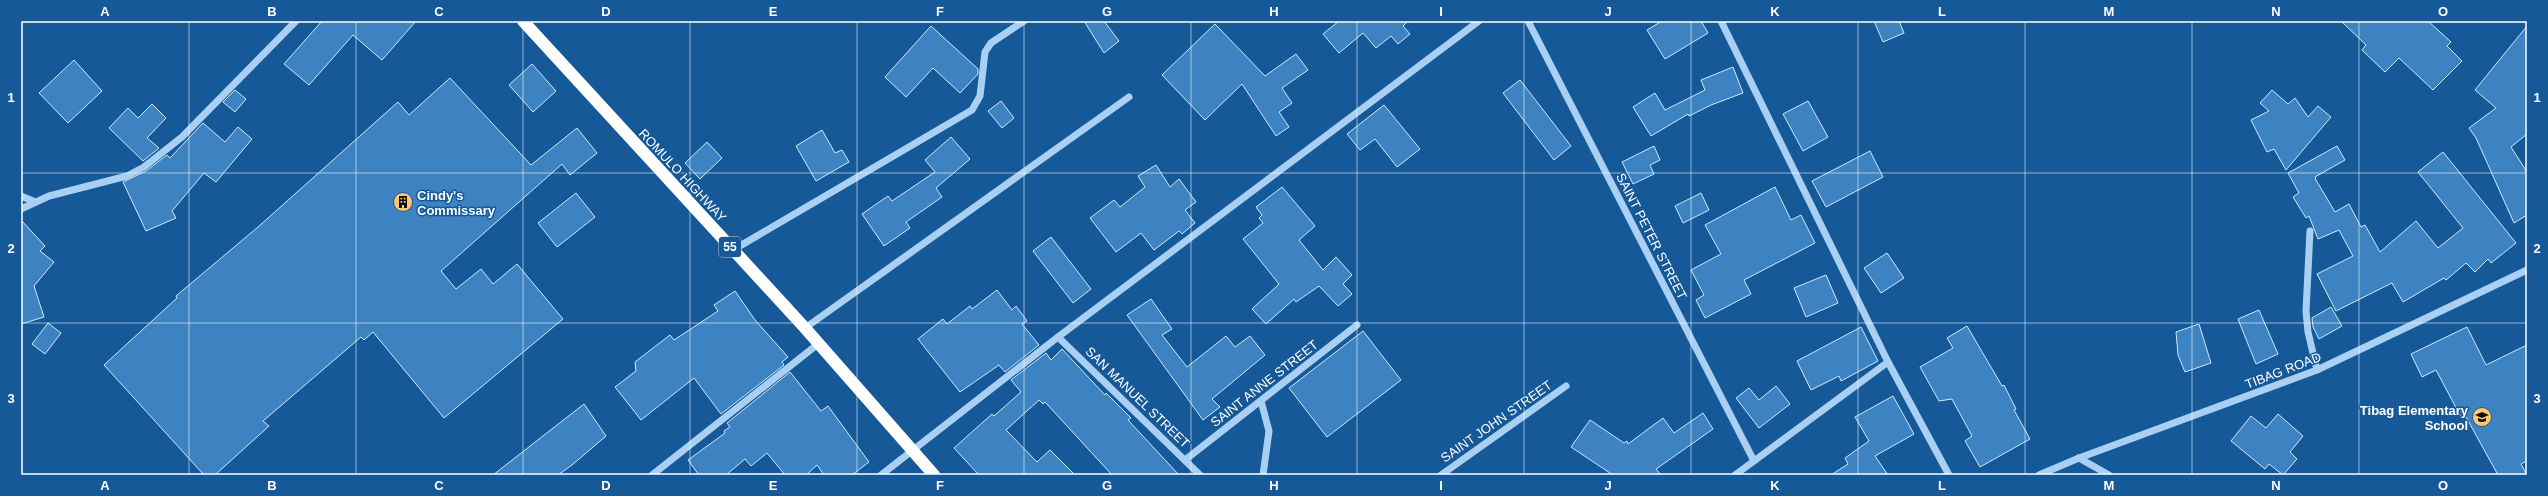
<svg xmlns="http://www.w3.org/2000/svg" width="2548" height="496" font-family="Helvetica,sans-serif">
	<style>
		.building { fill: #3d83c1; stroke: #d0e8fd }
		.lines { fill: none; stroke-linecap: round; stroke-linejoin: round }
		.minor { stroke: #a9d0f2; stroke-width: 7 }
		.highway { stroke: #fff; stroke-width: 12 }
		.grid { fill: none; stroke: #fff; stroke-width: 1; stroke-opacity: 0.55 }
		.labels { text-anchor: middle; stroke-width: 3; stroke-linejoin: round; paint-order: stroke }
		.shield { fill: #155999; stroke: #b9cde0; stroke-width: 1 }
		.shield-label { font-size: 12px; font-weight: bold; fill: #fff }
		.street-label { font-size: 13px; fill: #fff; stroke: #155999 }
		.poi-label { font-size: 13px; font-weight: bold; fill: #fff; stroke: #155999; text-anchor: start }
		.neatline { fill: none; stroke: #fff; stroke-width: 1.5 }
		.grid-label { font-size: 13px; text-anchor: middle; font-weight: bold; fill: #fff }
	</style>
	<rect width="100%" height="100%" fill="#155999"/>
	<g class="building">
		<path d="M322,21H416L382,60L353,35L309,85L284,64Z"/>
		<path d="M1084,21H1104L1119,41L1104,53Z"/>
		<path d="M1339,21H1408L1403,26L1410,34L1398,44L1391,36L1376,48L1363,33L1339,53L1323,34Z"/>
		<path d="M1662,21H1701L1708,33L1665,59L1647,30Z"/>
		<path d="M1874,21H1899L1904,33L1883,42Z"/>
		<path d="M2341,21H2428L2451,42L2447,46L2462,61L2433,90L2399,58L2385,72L2362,50L2366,45Z"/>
		<path d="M1215,24L1265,76L1296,54L1308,70L1282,88L1292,103L1279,112L1289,127L1276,136L1242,84L1205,120L1162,75Z"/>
		<path d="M931,26L978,69V74L960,93L933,68L906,97L885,77Z"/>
		<path d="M2527,26V134L2511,147L2527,172V215L2514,223L2476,138L2469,128L2496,108L2475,90Z"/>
		<path d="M74,60L102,91L68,123L39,93Z"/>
		<path d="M532,64L556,91L533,112L509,85Z"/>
		<path d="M1733,67L1743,93L1711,105L1689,116L1688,114L1651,136L1633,107L1655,93L1665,110L1705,90L1701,80Z"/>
		<path d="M450,78L531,165L577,128L597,153L570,175L562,164L441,271L456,289L481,269L493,284L517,264L563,319L444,418L373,332L364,340L361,337L263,421L269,426L215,475H204L104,365L177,298L176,296L258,227L398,102L409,115Z"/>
		<path d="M1520,80L1571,146L1554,160L1503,93Z"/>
		<path d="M235,90L246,99L235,112L223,102Z"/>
		<path d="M2272,90L2288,104L2295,98L2308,117L2318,106L2331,117L2286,170L2274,149L2267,152L2251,120L2269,111L2260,103Z"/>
		<path d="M1001,101L1014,118L1002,128L988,111Z"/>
		<path d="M1808,101L1828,137L1803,151L1783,114Z"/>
		<path d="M152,104L166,118L147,138L159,148L143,161L109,128L128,108L138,118Z"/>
		<path d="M1384,105L1420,149L1397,167L1375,139L1360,150L1347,134Z"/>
		<path d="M203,123L225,142L238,127L252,139L216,182L204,173L172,211L176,218L146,231L123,182L146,171L167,155L170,158Z"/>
		<path d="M822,130L835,153L842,150L849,162L816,181L796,146Z"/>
		<path d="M951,137L970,159L936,188L942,197L906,222L910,228L884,246L862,214L888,196L892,201L935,172L925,160Z"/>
		<path d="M707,142L722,158L700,179L685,163Z"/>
		<path d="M1654,146L1660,160L1650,165L1654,174L1633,184L1622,162Z"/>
		<path d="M2337,146L2345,160L2315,177L2316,180L2335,212L2349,204L2361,227L2365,225L2380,252L2416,221L2438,248L2463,228L2418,172L2443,152L2516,243L2491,263L2488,259L2475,272L2466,263L2446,280L2444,278L2403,302L2392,283L2336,311L2317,274L2353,256L2339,230L2318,239L2309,216L2306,218L2293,197L2299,193L2288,173Z"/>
		<path d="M1870,151L1883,177L1826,207L1812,181Z"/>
		<path d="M1156,165L1170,187L1179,179L1196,202L1185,210L1195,223L1182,234L1179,231L1154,250L1141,233L1116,252L1090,218L1114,200L1120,207L1145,187L1138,176Z"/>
		<path d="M1282,187L1315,226L1299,240L1323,270L1336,257L1352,275L1343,284L1352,294L1338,306L1319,286L1296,302L1294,299L1266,324L1252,309L1279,284L1243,239L1263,223L1259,218L1262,215L1256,207Z"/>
		<path d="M1775,187L1791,220L1801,215L1815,243L1744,280L1751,294L1705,318L1696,300L1704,295L1691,270L1721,254L1705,225Z"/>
		<path d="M576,193L595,217L557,247L538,223Z"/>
		<path d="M1701,193L1709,210L1683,223L1675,206Z"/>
		<path d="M21,220L45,246L40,251L54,262L34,286L44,317L21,324Z"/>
		<path d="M1051,237L1091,289L1073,303L1033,251Z"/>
		<path d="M1887,253L1904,278L1881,293L1864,268Z"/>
		<path d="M1826,275L1838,303L1806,317L1794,288Z"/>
		<path d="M997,290L1012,310L1016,306L1027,321L1022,324L1039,345L1005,372L999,365L960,392L918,339L943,319L947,324L970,306L972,309Z"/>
		<path d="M735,291L755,320L788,357L782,362L784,365L721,414L694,378L641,420L615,387L636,371L635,362L670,335L674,340L718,311L714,305Z"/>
		<path d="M1151,299L1172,329L1162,335L1187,367L1226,336L1235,347L1250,336L1265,355L1212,399L1220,407L1203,420L1127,315Z"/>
		<path d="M2331,307L2342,326L2319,339L2313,327L2312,318Z"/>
		<path d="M2259,310L2278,354L2256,364L2238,319Z"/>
		<path d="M48,323L61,333L45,354L32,344Z"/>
		<path d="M2199,324L2211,363L2185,372L2178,355L2176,332Z"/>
		<path d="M1967,326L2002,386L2004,385L2016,409L2014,410L2030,439L1980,467L1965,441L1972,436L1952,399L1939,401L1920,367L1953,348L1947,338Z"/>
		<path d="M1861,327L1878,361L1841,381L1839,376L1811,390L1797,361Z"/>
		<path d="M2467,327L2486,365L2527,345V461L2521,464L2527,475H2498L2466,417L2462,419L2436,370L2422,377L2411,354Z"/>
		<path d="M1363,331L1401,380L1327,437L1289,388Z"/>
		<path d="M1062,349L1105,395L1106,393L1131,418L1128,420L1179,475H1112L1045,402L1043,404L1039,400L1006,430L1037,462L1050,450L1075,475H979L954,448L992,414L994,416L1021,392L1011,380L1046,353L1051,360Z"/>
		<path d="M790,372L821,411L828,406L869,462L852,475H824L817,465L806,475H785L767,453L751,466L745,459L726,475H699L688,460L725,433L724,431L730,427L727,423Z"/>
		<path d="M1776,386L1790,404L1759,428L1736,398L1749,388L1759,400Z"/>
		<path d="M1893,396L1914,434L1875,456L1888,475H1831L1848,464L1845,458L1869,441L1855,417Z"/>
		<path d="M584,404L606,436L572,465L558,475H493Z"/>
		<path d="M1703,413L1713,429L1656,469L1661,475H1613L1571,447L1590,420L1624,443L1627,441L1628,444L1663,418L1674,433Z"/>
		<path d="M2278,414L2303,436L2290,452L2297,459L2283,475L2269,464L2265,469L2231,441L2251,416L2266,428Z"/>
	</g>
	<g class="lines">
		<g class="minor">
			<path d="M1528,21L1754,461"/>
			<path d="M1721,21L1888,362L1949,475"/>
			<path d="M21,196L33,201"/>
			<path d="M21,209L49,196L127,176L144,167L182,137L296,21"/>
			<path d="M2310,231L2306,311L2308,332L2317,370"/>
			<path d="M733,250L972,110L980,96L985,52L991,43L1024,21"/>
			<path d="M805,328L1129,97"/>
			<path d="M1058,337L1200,475"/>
			<path d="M1261,401L1269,431L1263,475"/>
			<path d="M2079,458L2109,475"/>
			<path d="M1185,460L1357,325"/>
			<path d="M652,475L818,344"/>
			<path d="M881,475L1058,337L1479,21"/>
			<path d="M1441,475L1566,386"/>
			<path d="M1735,475L1888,362"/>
			<path d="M2039,475L2079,458L2317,370L2527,270"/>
		</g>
		<path class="highway" d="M523,21L805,328L934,475"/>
	</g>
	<path class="grid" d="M189,21V475M356,21V475M523,21V475M690,21V475M857,21V475M1024,21V475M1191,21V475M1357,21V475M1524,21V475M1691,21V475M1858,21V475M2025,21V475M2192,21V475M2359,21V475M21,173H2527M21,323H2527"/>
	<defs>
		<g id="building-disc" transform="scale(1)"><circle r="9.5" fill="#ffc86a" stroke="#155999"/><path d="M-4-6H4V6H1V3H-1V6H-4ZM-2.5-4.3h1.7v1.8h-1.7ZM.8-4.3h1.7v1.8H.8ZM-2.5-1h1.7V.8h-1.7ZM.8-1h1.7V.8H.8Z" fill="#111"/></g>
		<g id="school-disc" transform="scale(1)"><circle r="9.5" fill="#ffc86a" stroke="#155999"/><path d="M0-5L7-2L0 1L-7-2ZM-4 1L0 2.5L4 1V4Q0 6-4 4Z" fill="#111"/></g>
	</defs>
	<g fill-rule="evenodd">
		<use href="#building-disc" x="403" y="202"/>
		<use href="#school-disc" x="2482" y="417"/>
	</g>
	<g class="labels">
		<rect class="shield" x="719" y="237" width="22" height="20" rx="3"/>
		<g class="shield-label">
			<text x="730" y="251">55</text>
		</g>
		<g class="street-label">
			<text transform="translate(683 175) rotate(47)" y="5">ROMULO HIGHWAY</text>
			<text transform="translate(1652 236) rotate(63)" y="5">SAINT PETER STREET</text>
			<text transform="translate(2283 370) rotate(-21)" y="5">TIBAG ROAD</text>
			<text transform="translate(1264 383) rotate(-38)" y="5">SAINT ANNE STREET</text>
			<text transform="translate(1138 397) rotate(44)" y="5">SAN MANUEL STREET</text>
			<text transform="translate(1496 421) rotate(-35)" y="5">SAINT JOHN STREET</text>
		</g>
		<g class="poi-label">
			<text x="417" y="200">Cindy's<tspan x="417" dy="15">Commissary</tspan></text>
			<text x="2468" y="415" text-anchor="end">Tibag Elementary<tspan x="2468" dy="15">School</tspan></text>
		</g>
	</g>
	<rect width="2548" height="496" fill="none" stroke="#155999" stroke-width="44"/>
	<rect x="22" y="22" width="2504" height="452" class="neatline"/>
	<g class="grid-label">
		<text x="105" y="16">A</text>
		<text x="272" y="16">B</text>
		<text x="439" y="16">C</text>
		<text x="606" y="16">D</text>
		<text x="773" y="16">E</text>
		<text x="940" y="16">F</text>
		<text x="1107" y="16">G</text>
		<text x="1274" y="16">H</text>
		<text x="1441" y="16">I</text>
		<text x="1608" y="16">J</text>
		<text x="1775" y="16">K</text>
		<text x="1942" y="16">L</text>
		<text x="2109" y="16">M</text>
		<text x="2276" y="16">N</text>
		<text x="2443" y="16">O</text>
		<text x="11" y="102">1</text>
		<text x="2537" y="102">1</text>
		<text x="11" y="253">2</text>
		<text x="2537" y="253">2</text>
		<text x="11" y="403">3</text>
		<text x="2537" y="403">3</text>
		<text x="105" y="490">A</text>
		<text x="272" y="490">B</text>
		<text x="439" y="490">C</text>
		<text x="606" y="490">D</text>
		<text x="773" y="490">E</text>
		<text x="940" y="490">F</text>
		<text x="1107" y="490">G</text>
		<text x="1274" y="490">H</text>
		<text x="1441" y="490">I</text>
		<text x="1608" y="490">J</text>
		<text x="1775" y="490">K</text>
		<text x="1942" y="490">L</text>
		<text x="2109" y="490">M</text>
		<text x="2276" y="490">N</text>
		<text x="2443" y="490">O</text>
	</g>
</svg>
